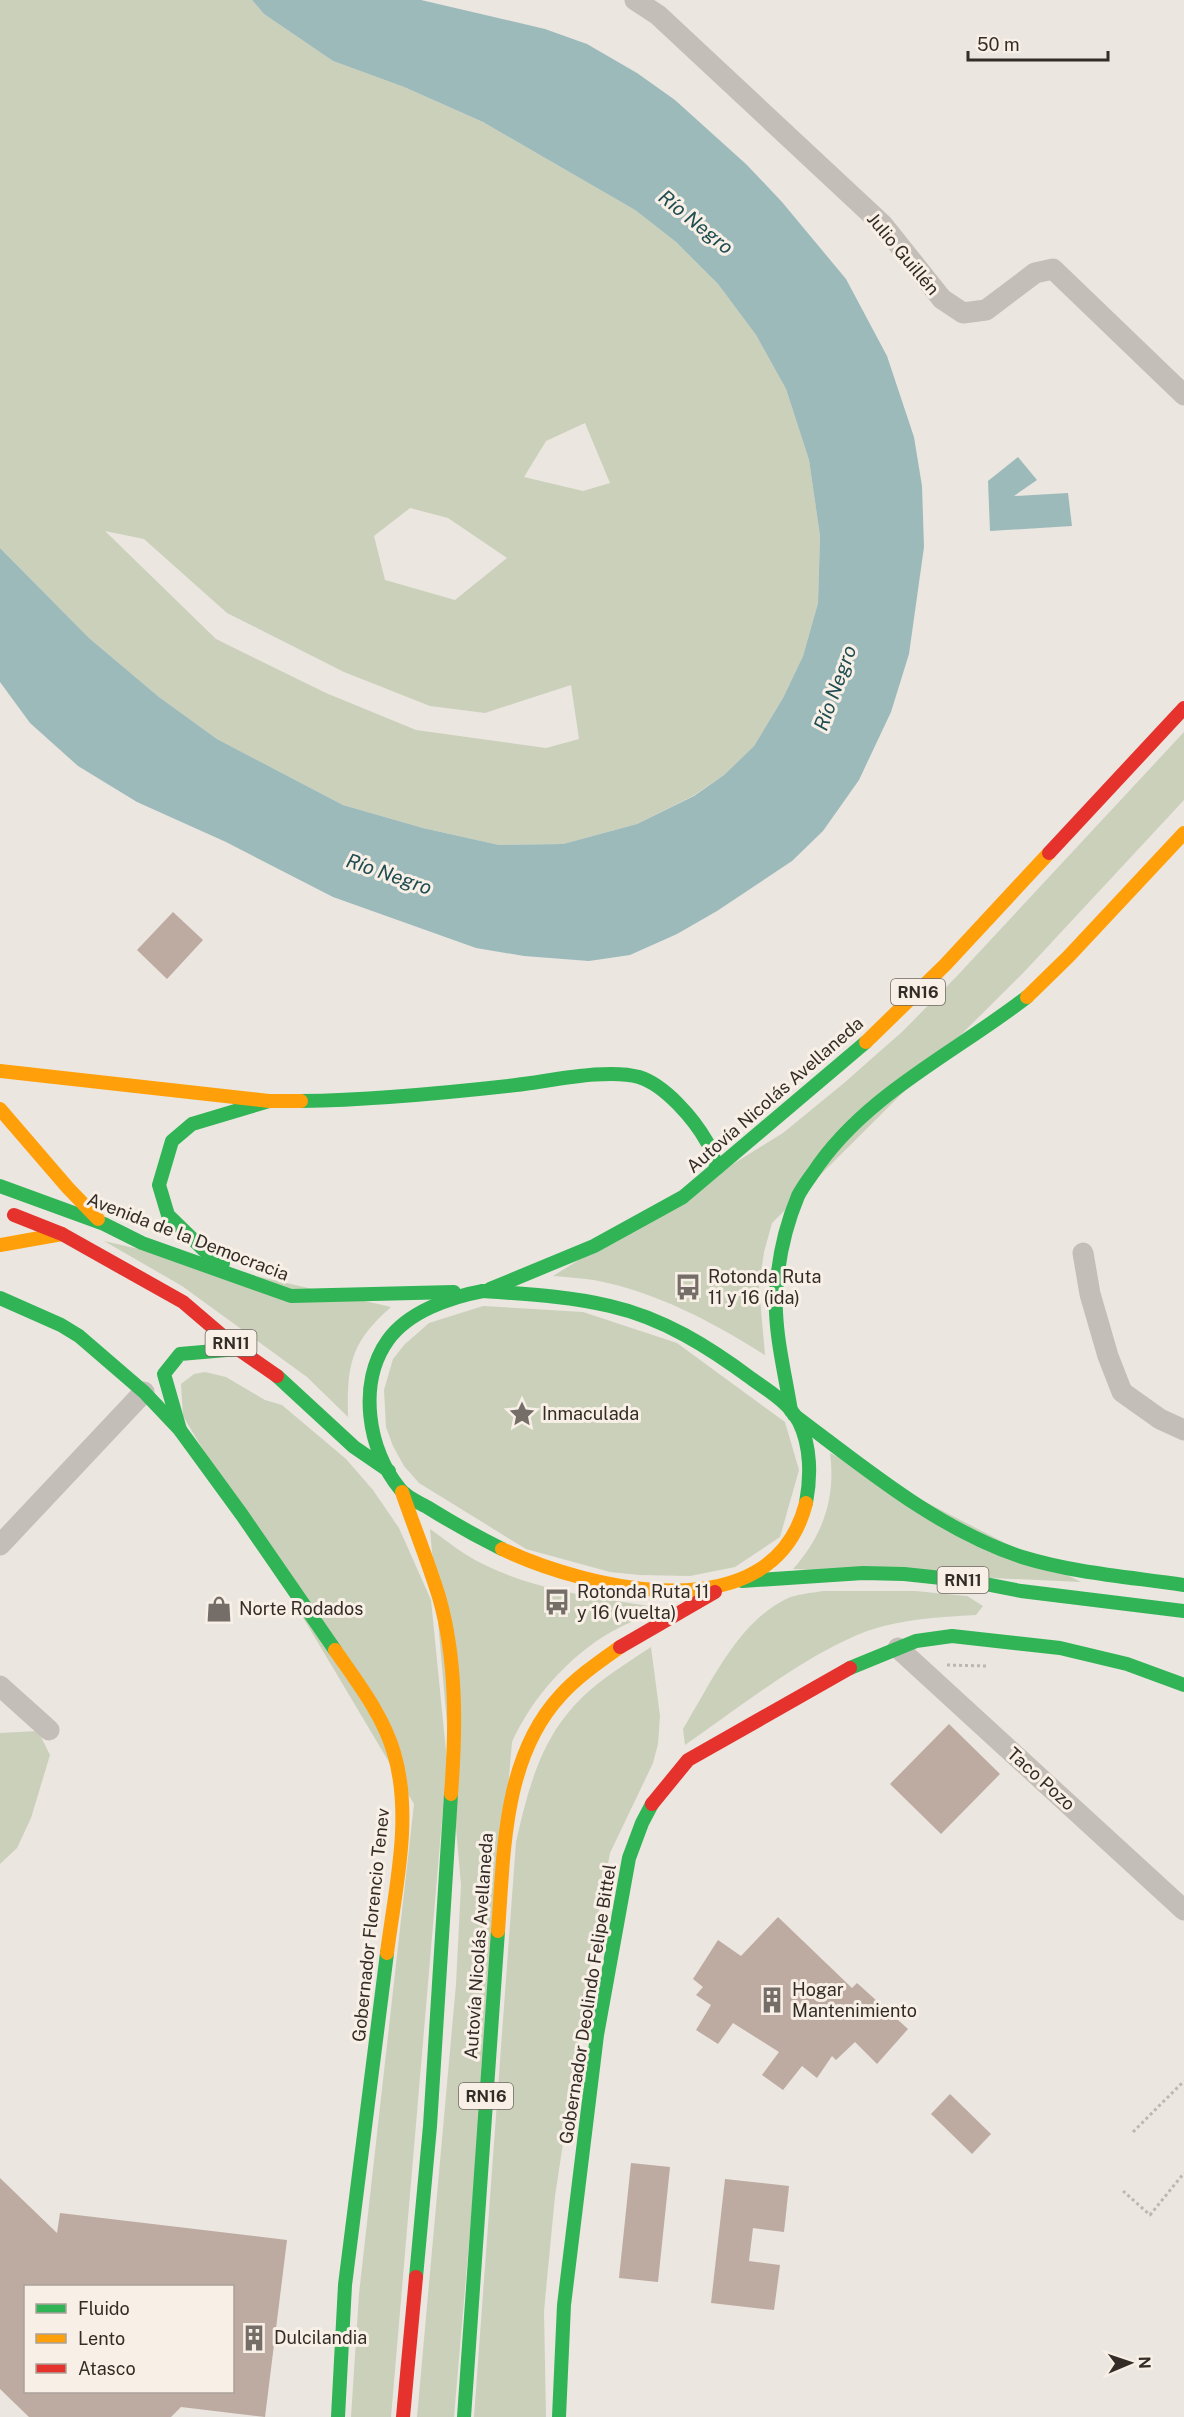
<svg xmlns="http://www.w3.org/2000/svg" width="1184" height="2417" font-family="'Public Sans',sans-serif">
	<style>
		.green { fill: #cbd0bb; fill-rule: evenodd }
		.water { fill: #9dbabb }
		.building { fill: #bdaba2; fill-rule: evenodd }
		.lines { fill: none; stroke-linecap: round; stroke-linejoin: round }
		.path { stroke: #bdb7b1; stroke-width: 3; stroke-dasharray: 3 3; stroke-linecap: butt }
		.street { stroke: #c4beb8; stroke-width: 21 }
		.fast { stroke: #30b455; stroke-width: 14 }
		.slow { stroke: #ff9f0a; stroke-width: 14 }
		.jam { stroke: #e5322d; stroke-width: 14 }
		.labels { text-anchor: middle; stroke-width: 6; stroke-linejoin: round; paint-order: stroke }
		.shield { fill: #f8f0e6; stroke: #6f6760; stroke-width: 1.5 }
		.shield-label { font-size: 16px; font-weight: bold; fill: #342c27 }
		.street-label { font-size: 18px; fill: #342c27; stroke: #f8f0e6 }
		.poi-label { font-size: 18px; fill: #342c27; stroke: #f8f0e6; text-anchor: start }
		.water-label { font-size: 20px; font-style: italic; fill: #204d52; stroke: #f8f0e6 }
	</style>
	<rect width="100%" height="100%" fill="#ebe6e0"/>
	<g class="green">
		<path d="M0,0H252L264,14L333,61L404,87L483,122L635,210L676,242L718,284L756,335L786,389L809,460L820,536L818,603L803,656L783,698L754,746L724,775L693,796L637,824L563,844L499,845L423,828L343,805L217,739L159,697L89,638L0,548ZM585,423L610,483L583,491L524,477L546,441ZM410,508L448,518L507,558L455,600L385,580L374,536ZM105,531L144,539L227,613L344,672L430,706L485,713L571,685L579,739L546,748L416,730L326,693L216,639Z"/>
		<path d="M1184,732V800L1025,971L772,1223L764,1252L759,1287L765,1355C712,1322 657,1292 594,1280C580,1278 566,1277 553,1276L783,1133L844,1083L903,1031L956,977Z"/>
		<path d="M104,1241L391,1307C350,1343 347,1365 348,1417L307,1377L182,1286Z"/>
		<path d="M483,1306L583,1312L677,1343L785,1422L799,1470L780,1537L735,1567L690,1576L639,1575L610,1572L526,1549L419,1483L404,1466L393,1446L386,1427L384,1390L393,1359L404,1345L429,1323Z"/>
		<path d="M205,1372L226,1377L265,1400L282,1405L346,1459L373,1490L399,1528L431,1600L447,1761L391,2417H351L359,2294L414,1804L183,1416L181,1384L194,1374Z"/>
		<path d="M830,1453L1081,1582L793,1569C823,1536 836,1497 830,1453Z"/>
		<path d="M430,1529C447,1541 464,1555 483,1564C539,1592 601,1598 662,1608C645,1616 627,1623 611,1632C568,1657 532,1698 512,1742L454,2417H417L456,1984L461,1885Z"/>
		<path d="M823,1591H915L967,1596L983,1606L976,1615C939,1617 902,1619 867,1631C806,1654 740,1707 685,1745L683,1729C710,1685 737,1623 786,1599C796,1594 812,1593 823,1591Z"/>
		<path d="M651,1647L660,1716L658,1744L653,1763L610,1853L596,1926L555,2196L544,2311L546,2417H474L516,1842C529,1785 542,1733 588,1692C607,1675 630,1661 651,1647Z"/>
		<path d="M38,1731L50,1755L31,1818L17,1848L0,1864V1733Z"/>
	</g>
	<g class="water">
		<path d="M252,0H421L545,29L587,44L637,73L675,100L747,165L782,202L846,279L887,356L914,437L922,486L924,547L909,654L891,712L859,780L823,831L792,861L717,911L677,934L630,955L589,961L524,956L476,948L333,897L226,842L137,802L78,766L30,723L0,682V548L89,638L159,697L217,739L343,805L423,828L499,845L563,844L637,824L694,796L724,775L754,746L783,698L803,656L818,603L820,536L809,460L786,389L756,335L718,284L676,242L635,210L483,122L404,87L333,61L264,14Z"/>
		<path d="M1018,457L1037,480L1014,496L1068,493L1072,526L990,531L988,481Z"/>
	</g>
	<g class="building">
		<path d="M173,912L203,940L167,979L137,950Z"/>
		<path d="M949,1724L1000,1774L941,1834L890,1784Z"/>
		<path d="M778,1917L852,1988L857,1983L908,2029L877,2064L855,2042L836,2060L832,2056L817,2078L802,2066L783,2090L762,2075L779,2052L733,2023L718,2044L696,2030L711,2005L696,1995L703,1987L693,1979L718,1940L741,1956Z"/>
		<path d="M950,2094L991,2134L972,2154L931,2114Z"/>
		<path d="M631,2163L670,2167L658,2282L619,2278Z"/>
		<path d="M0,2178L57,2233L60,2213L287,2240L265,2417L181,2407L171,2417H29L0,2389ZM26,2286H232V2391H26Z"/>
		<path d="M725,2179L789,2186L784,2232L753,2228L749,2261L780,2265L774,2310L711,2303Z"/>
	</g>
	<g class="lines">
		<g class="path">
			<path d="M947,1665L986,1666"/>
			<path d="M1133,2132L1184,2081"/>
			<path d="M1123,2191L1150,2215L1184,2173"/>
		</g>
		<g class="street">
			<path d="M635,0L658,15L883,225L942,299L963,313L986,310L1035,273L1053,269L1184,395"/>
			<path d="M1083,1253L1090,1294L1108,1356L1122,1392L1160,1419L1184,1430"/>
			<path d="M0,1545L144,1392"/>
			<path d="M898,1648L1184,1910"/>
			<path d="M0,1686L49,1730"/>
		</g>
		<g class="fast">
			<path d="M301,1101C373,1100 445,1093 516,1085C551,1081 607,1068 639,1077C665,1085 694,1119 707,1142C712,1150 714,1160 717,1168"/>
			<path d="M0,1186L104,1224L142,1243L291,1296L454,1292"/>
			<path d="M223,1263L209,1255L168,1215L159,1185L172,1141L192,1124L269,1101"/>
			<path d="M490,1289L594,1246L683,1197L866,1042"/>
			<path d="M483,1291C525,1294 569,1296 610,1306C663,1318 709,1347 752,1379C769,1391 789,1403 799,1422C811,1446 811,1477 806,1503"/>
			<path d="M483,1291C450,1297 408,1312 388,1340C357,1383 368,1451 400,1489C406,1497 418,1502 427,1507C451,1522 476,1536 502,1549"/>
			<path d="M0,1298L61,1325L79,1336L144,1392L180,1430L242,1515L335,1650"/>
			<path d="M277,1376L354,1447L389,1471"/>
			<path d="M791,1411C785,1373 774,1332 776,1293C778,1259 785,1227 798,1196C802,1188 808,1180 813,1173C864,1095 955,1053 1027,997"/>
			<path d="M794,1415C865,1468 937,1529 1022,1557C1074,1573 1130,1577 1184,1585"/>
			<path d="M180,1430L164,1374L180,1354L238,1349"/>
			<path d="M742,1581L863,1573L904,1574L970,1581L1021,1591L1184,1611"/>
			<path d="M850,1668L916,1641L952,1636L1060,1648L1127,1664L1184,1685"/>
			<path d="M416,2277L430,2126L451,1794"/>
			<path d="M338,2417L345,2285L387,1953"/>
			<path d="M464,2417L498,1931"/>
			<path d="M559,2417L564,2305L597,2035L629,1858L642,1823L652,1804"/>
		</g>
		<g class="slow">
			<path d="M1027,997L1068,957L1184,833"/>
			<path d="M866,1042L945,965L1049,853"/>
			<path d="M0,1071L269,1101H301"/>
			<path d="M0,1109L68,1188L98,1219"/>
			<path d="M0,1245L62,1234"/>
			<path d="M402,1492C414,1527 428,1561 439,1597C457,1659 456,1730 451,1794"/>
			<path d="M502,1549C589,1590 773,1634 806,1503"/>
			<path d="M335,1650C357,1682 383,1715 394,1753C413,1817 395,1889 387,1953"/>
			<path d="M498,1931C504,1852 503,1758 560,1696C577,1677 599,1662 620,1647"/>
		</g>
		<g class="jam">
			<path d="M1049,853L1184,708"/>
			<path d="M14,1215L62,1234L183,1302L238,1349L277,1376"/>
			<path d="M620,1647L715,1592"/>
			<path d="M652,1804L688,1760L850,1668"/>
			<path d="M403,2417L416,2277"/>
		</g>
	</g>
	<defs>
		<g id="bus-bare" transform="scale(2.07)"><path d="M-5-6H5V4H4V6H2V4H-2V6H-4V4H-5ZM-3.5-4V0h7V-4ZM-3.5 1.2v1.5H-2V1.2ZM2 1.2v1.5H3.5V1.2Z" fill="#746d68" stroke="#f8f0e6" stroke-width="2.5" paint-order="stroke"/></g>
		<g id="sight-bare" transform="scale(2.07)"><path d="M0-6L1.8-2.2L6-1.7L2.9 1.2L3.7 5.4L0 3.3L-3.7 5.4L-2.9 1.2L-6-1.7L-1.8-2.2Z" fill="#746d68" stroke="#f8f0e6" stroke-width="2.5" paint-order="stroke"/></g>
		<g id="shop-bare" transform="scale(2.07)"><path d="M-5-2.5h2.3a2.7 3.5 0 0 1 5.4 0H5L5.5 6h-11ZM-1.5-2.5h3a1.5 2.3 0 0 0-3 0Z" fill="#746d68" stroke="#f8f0e6" stroke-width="2.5" paint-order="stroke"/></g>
		<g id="building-bare" transform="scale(2.07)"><path d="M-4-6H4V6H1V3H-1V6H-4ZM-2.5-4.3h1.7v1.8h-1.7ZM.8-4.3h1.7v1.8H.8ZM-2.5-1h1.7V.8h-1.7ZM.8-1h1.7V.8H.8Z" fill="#746d68" stroke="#f8f0e6" stroke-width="2.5" paint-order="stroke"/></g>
	</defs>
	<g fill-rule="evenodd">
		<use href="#bus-bare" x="688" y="1287"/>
		<use href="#sight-bare" x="522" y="1414"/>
		<use href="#bus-bare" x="557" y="1602"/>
		<use href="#shop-bare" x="219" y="1609"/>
		<use href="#building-bare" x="772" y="2000"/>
		<use href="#building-bare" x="254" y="2338"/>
	</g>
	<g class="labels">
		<g class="shield">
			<rect x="891" y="979" width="54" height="26" rx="4.5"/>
			<rect x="205.5" y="1330" width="51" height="26" rx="4.5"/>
			<rect x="937.5" y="1567" width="51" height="26" rx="4.5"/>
			<rect x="459" y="2083" width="54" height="26" rx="4.5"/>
		</g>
		<g class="shield-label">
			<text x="918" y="998">RN16</text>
			<text x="231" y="1349">RN11</text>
			<text x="963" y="1586">RN11</text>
			<text x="486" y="2102">RN16</text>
		</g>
		<g class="street-label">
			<text transform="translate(903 254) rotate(50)" y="6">Julio Guillén</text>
			<text transform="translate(775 1095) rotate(-41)" y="6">Autovía Nicolás Avellaneda</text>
			<text transform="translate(188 1237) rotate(21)" y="6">Avenida de la Democracia</text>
			<text transform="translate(1041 1779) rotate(42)" y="6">Taco Pozo</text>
			<text transform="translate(371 1925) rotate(-84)" y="6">Gobernador Florencio Tenev</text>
			<text transform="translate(479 1946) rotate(-86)" y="6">Autovía Nicolás Avellaneda</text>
			<text transform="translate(588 2004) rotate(-81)" y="6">Gobernador Deolindo Felipe Bittel</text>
		</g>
		<g class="poi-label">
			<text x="708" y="1283">Rotonda Ruta<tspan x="708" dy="21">11 y 16 (ida)</tspan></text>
			<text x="542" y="1420">Inmaculada</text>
			<text x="577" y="1598">Rotonda Ruta 11<tspan x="577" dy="21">y 16 (vuelta)</tspan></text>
			<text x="239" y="1615">Norte Rodados</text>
			<text x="792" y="1996">Hogar<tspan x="792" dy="21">Mantenimiento</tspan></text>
			<text x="274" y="2344">Dulcilandia</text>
		</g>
		<g class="water-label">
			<text transform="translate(696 222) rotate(39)" y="7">Río Negro</text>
			<text transform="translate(835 688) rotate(-70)" y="7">Río Negro</text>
			<text transform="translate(389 874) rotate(19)" y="7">Río Negro</text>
		</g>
	</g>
	<rect x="24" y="2285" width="210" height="108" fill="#f8f0e6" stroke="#aaa29a" stroke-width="1.5"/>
	<rect x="36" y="2304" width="30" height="9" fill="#30b455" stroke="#aaa29a" stroke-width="1.5"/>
	<text x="78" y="2315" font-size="18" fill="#342c27">Fluido</text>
	<rect x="36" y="2334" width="30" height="9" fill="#ff9f0a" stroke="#aaa29a" stroke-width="1.5"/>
	<text x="78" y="2345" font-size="18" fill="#342c27">Lento</text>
	<rect x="36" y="2364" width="30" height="9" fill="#e5322d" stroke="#aaa29a" stroke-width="1.5"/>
	<text x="78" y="2375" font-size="18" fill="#342c27">Atasco</text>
	<g transform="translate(1130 2363) rotate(88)" stroke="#f8f0e6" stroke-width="4.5" paint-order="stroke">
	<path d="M0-4.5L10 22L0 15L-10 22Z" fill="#342c27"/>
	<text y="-9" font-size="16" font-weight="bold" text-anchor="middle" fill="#342c27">N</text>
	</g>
	<path d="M968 51v9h140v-9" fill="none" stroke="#342c27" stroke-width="3"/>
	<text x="977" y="51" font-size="18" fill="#342c27" stroke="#f8f0e6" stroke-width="4.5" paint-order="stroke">50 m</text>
</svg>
